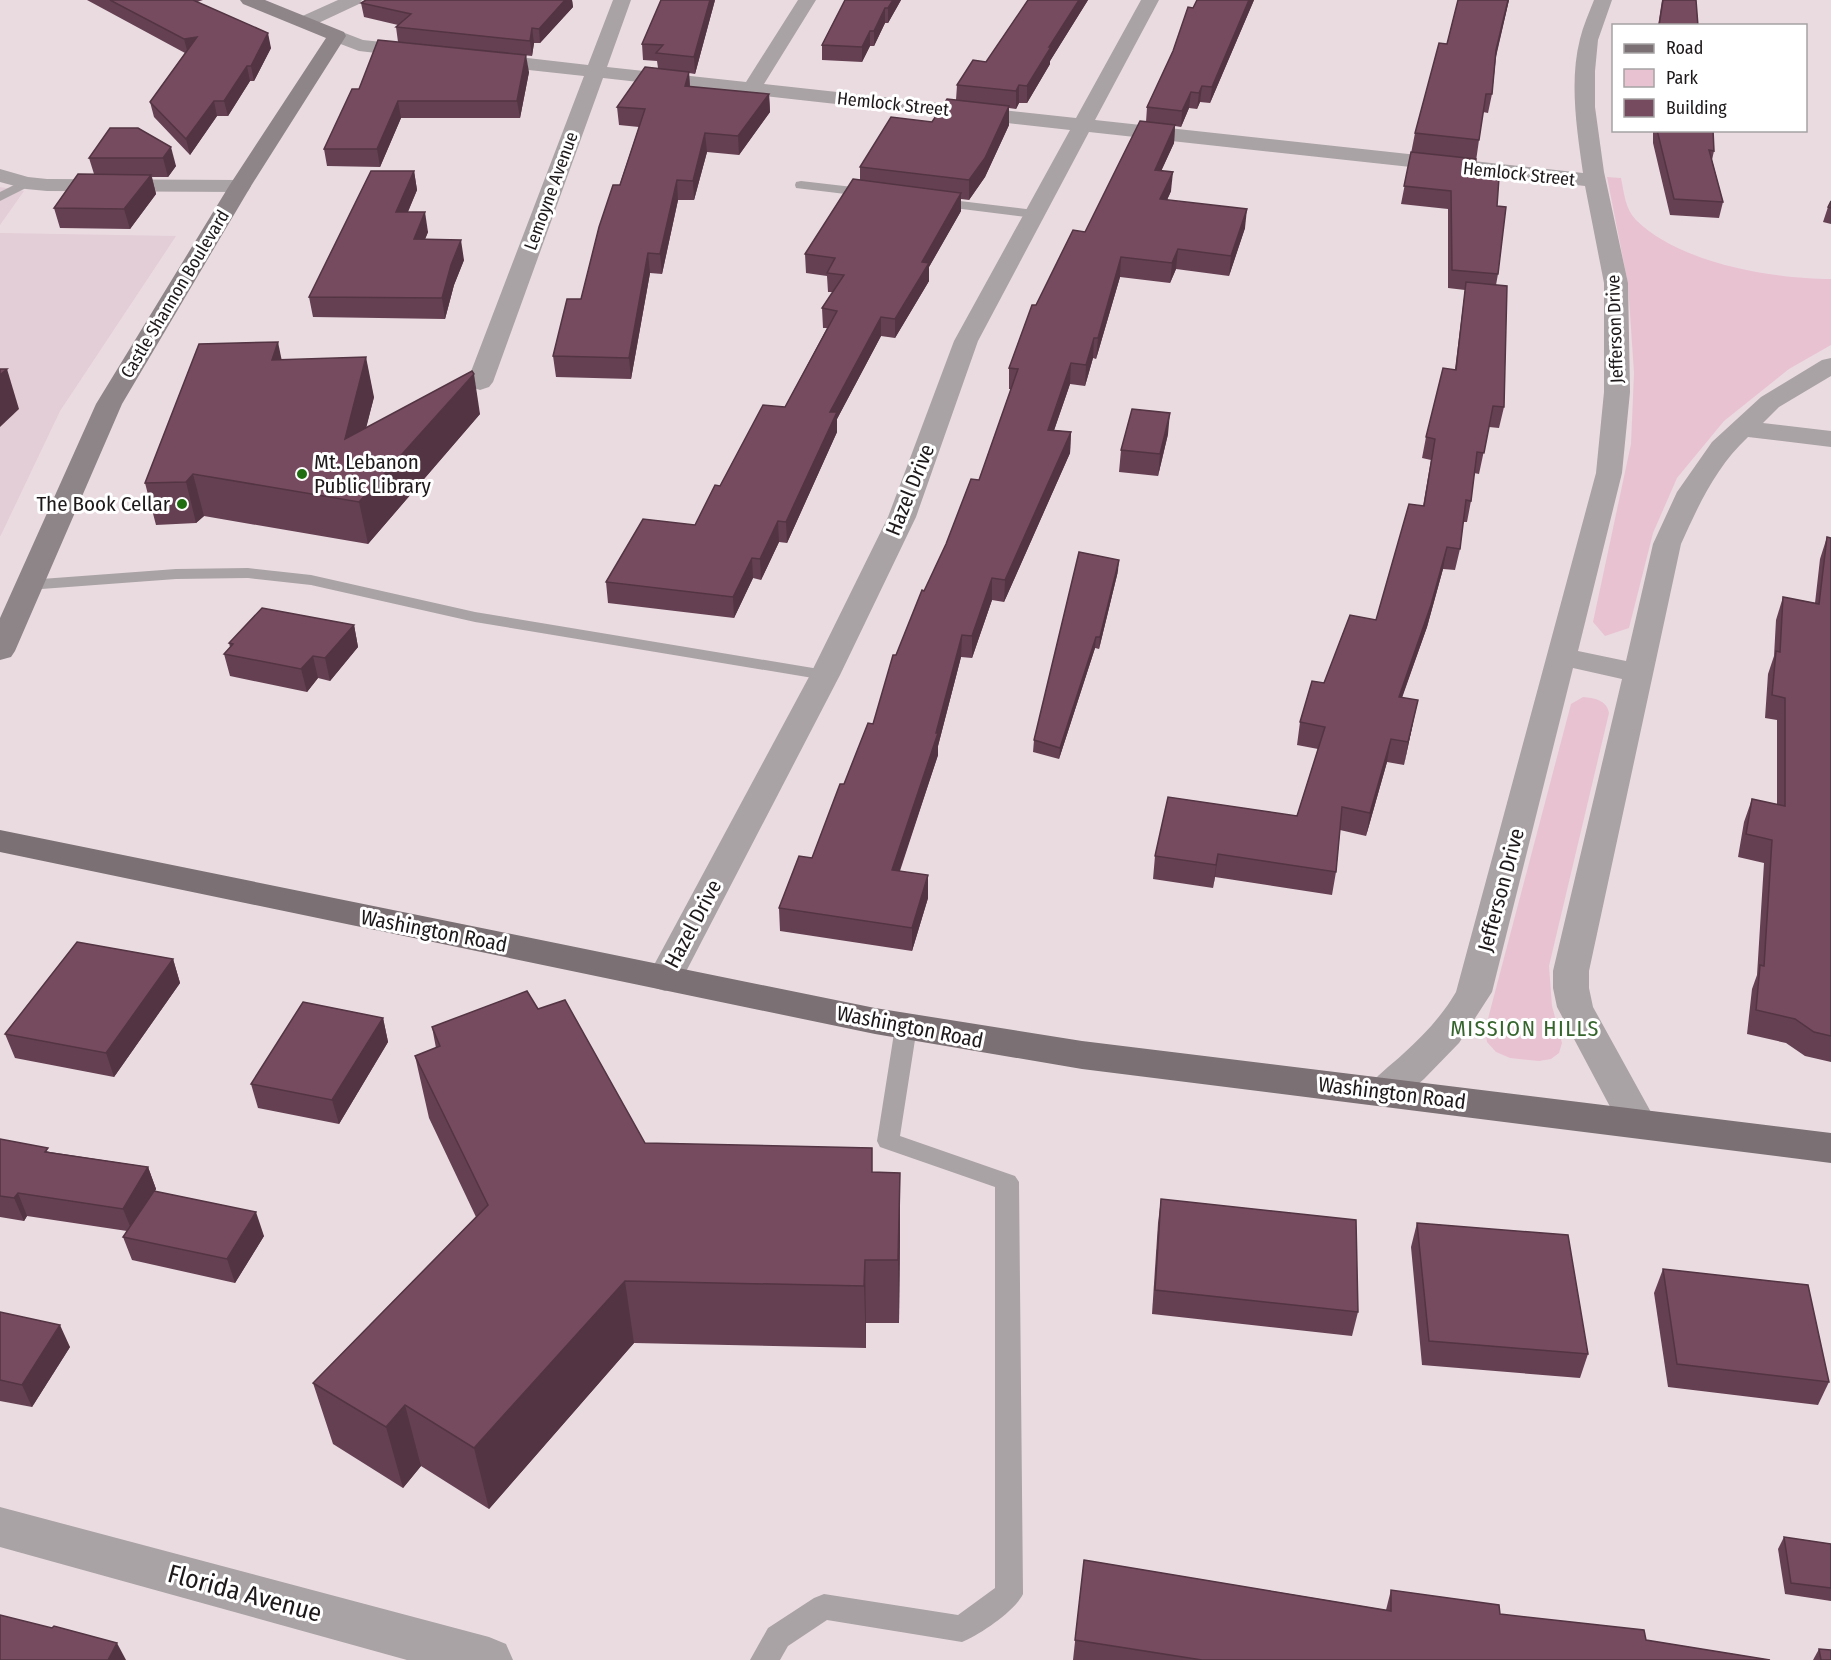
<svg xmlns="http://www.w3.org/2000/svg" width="1831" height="1660" font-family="'Fira Sans Condensed',sans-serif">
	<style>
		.built { fill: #e3cdd6 }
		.green { fill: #e9c2d2 }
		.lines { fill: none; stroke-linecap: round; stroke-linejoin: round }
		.lane { fill: #a9a3a5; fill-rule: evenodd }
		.street { fill: #a9a3a5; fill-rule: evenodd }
		.secondary { fill: #8e8589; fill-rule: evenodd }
		.primary { fill: #7b7074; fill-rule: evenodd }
		.wall { fill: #654052 }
		.shaded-wall { fill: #533442 }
		.building { fill: #764b5f; stroke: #533442; stroke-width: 1.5 }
		.poi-dot { fill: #216e12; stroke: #fff; stroke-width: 2 }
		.labels { text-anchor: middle; stroke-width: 6; stroke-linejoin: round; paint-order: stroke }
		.far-street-label { font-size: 18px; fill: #1d181a; stroke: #fff }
		.poi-label { font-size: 21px; fill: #1d181a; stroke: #fff; text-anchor: start }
		.street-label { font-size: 21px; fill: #1d181a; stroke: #fff }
		.neighbourhood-label { font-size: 22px; letter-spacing: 1.5px; fill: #35652d; stroke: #fff }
		.near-street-label { font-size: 26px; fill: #1d181a; stroke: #fff }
	</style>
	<rect width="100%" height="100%" fill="#eadbe1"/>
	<g class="built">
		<path d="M0,187L24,191L0,225Z"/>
		<path d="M0,233L176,236L60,411L0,537Z"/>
	</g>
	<g class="green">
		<path d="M1607,177L1621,178C1624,192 1625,209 1636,220C1679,263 1773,279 1831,279V345L1789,369L1724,421L1677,478L1653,533L1629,628L1605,636L1593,622L1631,444L1634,373L1628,284Z"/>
		<path d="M1583,697C1594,698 1607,700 1609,713L1549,966L1552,1006L1562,1043L1559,1053L1551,1059L1539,1061L1510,1058L1496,1052L1487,1042L1485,1030L1571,704Z"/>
	</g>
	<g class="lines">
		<g class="lane">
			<path d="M26,179L32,183L30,186L0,201V192Z"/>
			<path d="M801,181L870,189L876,193L870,197L796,188L795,185L796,182Z"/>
			<path d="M935,198L1034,210L1041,214L1034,218L930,205L929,202L930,199Z"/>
			<path d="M248,568L311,575L475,612L825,670L831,671L834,675L831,679L825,680L475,622L311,585L248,578L176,579L28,590L22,589L20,585L22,581L28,580L176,569Z"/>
			<path d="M906,1019L914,1021L917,1027L900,1136L1015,1176L1019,1182L1023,1594C1015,1611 979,1635 962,1642L827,1620L788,1646L780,1660H750L768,1628L814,1598L824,1594L958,1615L995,1588V1187L880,1147L877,1141L895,1027L898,1021Z"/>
		</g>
		<g class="street">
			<path d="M338,0H362L359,4L312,26H298L296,22L298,18Z"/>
			<path d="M613,0H631L607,67L746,82L798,0H816L764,84L1076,118L1141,0H1159L1095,120L1583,173C1577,130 1569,82 1580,39C1583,26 1589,13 1594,0H1612L1598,40L1595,71V107L1604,172L1628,283L1630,392L1622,473L1578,651L1626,661L1653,544L1677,492L1712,442L1761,397L1822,360L1831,358V376L1779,407L1763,423L1831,431V447L1748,437C1716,467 1699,504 1681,544L1589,971V988L1593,1007L1657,1123L1652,1133L1638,1138L1624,1133L1557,1007L1553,988V971L1622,679L1573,668L1492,992L1459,1043L1424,1079L1398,1101L1385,1105L1372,1101L1366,1091C1375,1076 1390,1066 1403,1054C1423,1036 1442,1016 1456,992L1596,473L1604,392V283L1585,186L1089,132L978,341L916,517L840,675L678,987L665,991L652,987L647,978L810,675L888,517L954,341L1070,130L603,78L493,382L489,387L480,390L471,387L467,382L584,76L483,65L476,63L473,59L476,55L483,53L588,65Z"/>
			<path d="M337,30L363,40L420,46L427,48L430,52L427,56L420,58L359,51L330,40L328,36L330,32Z"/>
			<path d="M0,169L28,177L47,179L240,180L248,181L251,186L248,191L240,192L47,191L26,189L0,182Z"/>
			<path d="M0,1507L489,1637L506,1644L513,1660H407L0,1547Z"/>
		</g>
		<path class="secondary" d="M240,0H265L344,32L346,36L251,186L122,404L15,651L11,657L0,660V618L96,404L229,186L326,38L243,4Z"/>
		<path class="primary" d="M0,830L875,1008L1082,1041L1831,1133V1163L1082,1069L875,1034L0,852Z"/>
	</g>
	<g class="wall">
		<path d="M87,0H203L197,2L271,48L254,81H250L228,116H217L190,155L154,117L150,102L185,53Z"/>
		<path d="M366,0H572L573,7L540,43H534L532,56L398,42L396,27L398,25L364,17L361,3Z"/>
		<path d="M715,0L695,74L689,73L690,87L769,94L770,112L739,155L707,152L694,200H678L662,274L650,273L631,379L556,377L553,356L581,299L639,127L619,125L617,107L658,68L657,61L643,60L642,44Z"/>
		<path d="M845,0H901L888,23H885L874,46H870L862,62L822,60V45Z"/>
		<path d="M1028,0H1088L1050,61V64L1027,103H1019L1016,109L1009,108V125L985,177L969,200L961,199V211L929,267V281L895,338L881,336L837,419V432L787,543L779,542L761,580L753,578L734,618L608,603L606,582L695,525L720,486L785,407L827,328H823L822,308L833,292H828L827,276L806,273L805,254L860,180V167L932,122L956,100L957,85L986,62Z"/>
		<path d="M1197,0H1254L1210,103L1200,102L1197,109L1189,108L1181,127L1175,126L1174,143L1161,171L1171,191L1167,200L1245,228L1229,276L1176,269L1170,283L1120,277L1096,359L1093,358L1085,386L1070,384L1054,430L1071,432L1070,453L1004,602L992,600L972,658L961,657L938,746V755L900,871L928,898L912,951L780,931L779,908L812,858L844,784L873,724L896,655L924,591L979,480L1011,389H1009V368L1036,305L1085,232L1146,122L1147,107Z"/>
		<path d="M1458,0H1509L1496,57L1492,94L1488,113L1483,112L1474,175L1497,206L1498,274L1496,285L1504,407L1499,428L1489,427L1479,474L1474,473L1471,501L1467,522H1463L1460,549L1455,570L1443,569L1427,627L1402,698L1413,723L1404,765L1387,762L1366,836L1340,830L1336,872L1332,895L1215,877L1213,888L1153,879L1155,856L1297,816L1318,749L1297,745L1300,722L1324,683L1376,620L1423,506L1431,460L1422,458L1426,437L1455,369L1465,290L1448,288V209L1401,204L1415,133L1447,44Z"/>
		<path d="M1662,0H1696L1698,26H1658Z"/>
		<path d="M529,72L520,118H401L380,167L327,166L324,149L359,89Z"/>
		<path d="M138,128L176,166L168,177H152L156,194L130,229L60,228L54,208L94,174L89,158Z"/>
		<path d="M1653,130H1713L1714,151L1712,160L1723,202L1719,218L1670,215L1653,143Z"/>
		<path d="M414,171L417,190L408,212L428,232L425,239L464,260L454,285L445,319L313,317L309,297Z"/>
		<path d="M1831,201V224L1823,222L1828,207Z"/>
		<path d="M282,360L374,397L366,427L480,414L368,544L204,516L196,523L156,525L145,483Z"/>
		<path d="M1168,434L1158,476L1119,472L1121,450Z"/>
		<path d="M1827,537L1831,538V1062L1805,1056L1786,1043L1747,1034L1752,989L1757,975L1764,863L1738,857L1744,822L1752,799L1777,805V720L1765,718L1768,674L1774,656L1776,620L1783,597L1815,603L1820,559Z"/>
		<path d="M1118,571L1099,649L1095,648L1059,759L1033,752L1034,740Z"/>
		<path d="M354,625L358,647L330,681L318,678L307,692L230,676L224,654L230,647L229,643Z"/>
		<path d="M173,959L180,983L114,1077L15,1058L5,1034Z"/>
		<path d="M538,1009L645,1143L872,1172L900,1173V1235L899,1323H866V1348L634,1343L489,1509L421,1466L403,1488L333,1444L313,1383L476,1217L429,1118L415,1056L436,1048L432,1027Z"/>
		<path d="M383,1018L388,1042L339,1124L258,1108L251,1084Z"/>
		<path d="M0,1139L50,1152L148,1167L156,1189L155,1191L264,1236L235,1283L132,1260L123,1237L127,1231L27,1216L24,1221L0,1217Z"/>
		<path d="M1161,1199L1358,1312L1352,1336L1152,1314L1158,1223Z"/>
		<path d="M1417,1223L1588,1354L1580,1378L1422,1365L1411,1247Z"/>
		<path d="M1663,1269L1829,1382L1818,1405L1668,1387L1654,1293Z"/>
		<path d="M0,1312L70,1347L32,1407L0,1401Z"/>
		<path d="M1784,1537L1831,1544V1601L1785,1594L1778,1549Z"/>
		<path d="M1084,1560L1386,1610L1391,1590L1500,1614L1646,1640L1770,1660H1073Z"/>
		<path d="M1819,1649L1831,1660H1813Z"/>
	</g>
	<g class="shaded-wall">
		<path d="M565,0H572L573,7L540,43L539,29Z"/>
		<path d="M710,0H715L695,74L694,57Z"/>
		<path d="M893,0H901L888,23V8Z"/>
		<path d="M1079,0H1088L1050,61V64L1027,103V86L1049,47Z"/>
		<path d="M1249,0H1254L1210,103L1212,87Z"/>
		<path d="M1508,0H1509L1493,68L1496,50Z"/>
		<path d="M885,8V23L874,46V31Z"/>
		<path d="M532,28L534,43L532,56L530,41Z"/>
		<path d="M870,31V46L862,62V47Z"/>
		<path d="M268,33L271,48L254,81L251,66Z"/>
		<path d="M197,37L188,54L184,39Z"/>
		<path d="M526,55L529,72L520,118L517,101Z"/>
		<path d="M247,66L250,81L228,116L224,101Z"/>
		<path d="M689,72L690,90L685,86Z"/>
		<path d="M1019,85V103L1016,109V91Z"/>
		<path d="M1202,86L1200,102L1197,109L1199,93Z"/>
		<path d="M1191,92L1189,108L1181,127L1182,111Z"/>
		<path d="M769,94L770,112L739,155L738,136Z"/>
		<path d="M214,101L217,116L190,155L186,139Z"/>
		<path d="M398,101L401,118L380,167L377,149Z"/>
		<path d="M1009,106V125L985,177L969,200V180Z"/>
		<path d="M1175,125L1174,143L1153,189L1155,170Z"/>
		<path d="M705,133L707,152L694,200L693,181Z"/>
		<path d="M171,147L176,166L168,177L163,158Z"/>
		<path d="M414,171L417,190L399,232L396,212Z"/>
		<path d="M1173,172L1171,191L1159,218L1160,199Z"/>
		<path d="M151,175L156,194L130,229L124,209Z"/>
		<path d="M677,180L678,200L662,274L660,254Z"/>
		<path d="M961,193V211L929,267V281L895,338V319L922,262Z"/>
		<path d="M1247,209L1245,228L1229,276L1231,256Z"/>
		<path d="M425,212L428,232L417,259L414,239Z"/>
		<path d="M461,240L464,260L454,285L445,319L442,298L451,265Z"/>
		<path d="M1178,249L1176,269L1170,283L1172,263Z"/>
		<path d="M648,253L650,273L631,379L629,358Z"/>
		<path d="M1121,257L1120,277L1096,359L1098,338Z"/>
		<path d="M881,317V336L837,419V432L787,543L786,522L830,412Z"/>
		<path d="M1094,338L1093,358L1085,386L1086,365Z"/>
		<path d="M278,342L286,381L272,360Z"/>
		<path d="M366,357L374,397L353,480L345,439Z"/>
		<path d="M1071,363L1070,384L1047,451L1048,430Z"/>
		<path d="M7,369L19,409L0,427V375Z"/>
		<path d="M474,374L480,414L368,544L359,502Z"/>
		<path d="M1170,413L1168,434L1158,476L1160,454Z"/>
		<path d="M1071,432L1070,453L1004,602L1005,580Z"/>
		<path d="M193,474L204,516L196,523L186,482Z"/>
		<path d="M778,521L779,542L761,580L760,559Z"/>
		<path d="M1447,547L1443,569L1427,627L1394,719L1399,697Z"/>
		<path d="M752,558L753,578L734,618L733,597Z"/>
		<path d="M1119,560L1118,571L1099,649L1100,637Z"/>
		<path d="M992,578V600L972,658V636Z"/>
		<path d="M354,625L358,647L330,681L325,658Z"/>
		<path d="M962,635L961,657L938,746V755L892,893V870L936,733Z"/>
		<path d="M1096,637L1095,648L1059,759L1060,748Z"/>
		<path d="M313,656L318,678L307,692L301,669Z"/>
		<path d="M1418,700L1413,723L1404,765L1408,742Z"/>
		<path d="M1391,739L1387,762L1366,836L1370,813Z"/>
		<path d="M1218,854L1215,877L1213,888L1216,865Z"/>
		<path d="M928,875V898L912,951V928Z"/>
		<path d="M173,959L180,983L114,1077L106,1053Z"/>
		<path d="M383,1018L388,1042L339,1124L332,1100Z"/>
		<path d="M148,1167L156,1189L132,1231L123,1209Z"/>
		<path d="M900,1173V1235L899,1323L898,1260Z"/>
		<path d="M18,1193L27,1216L24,1221L14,1198Z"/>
		<path d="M256,1212L264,1236L235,1283L227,1259Z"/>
		<path d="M865,1260L866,1323V1348L864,1286Z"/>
		<path d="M625,1281L634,1343L489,1509L474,1448Z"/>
		<path d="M60,1325L70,1347L32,1407L22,1385Z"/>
		<path d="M405,1405L421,1466L403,1488L386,1427Z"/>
		<path d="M117,1643L126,1660H108Z"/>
	</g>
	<g class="building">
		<path d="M110,0H193L268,33L251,66H247L224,101H214L186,139L150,102L197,37L184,39Z"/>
		<path d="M366,0H565L539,29L532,28L530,41L396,27L411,14L361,3Z"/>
		<path d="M661,0H710L694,57L656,53L663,45L642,44Z"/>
		<path d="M845,0H893L888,8H885L874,31H870L862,47L822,45Z"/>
		<path d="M1028,0H1079L1049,47H1051L1027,86L1019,85L1016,91L957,85L973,60L986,62Z"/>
		<path d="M1197,0H1249L1212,87L1202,86L1199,93L1191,92L1182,111L1147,107L1173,51L1188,7L1193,8Z"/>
		<path d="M1458,0H1508L1496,50L1492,94H1486L1479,140L1415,133L1439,43L1447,44Z"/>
		<path d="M1663,0H1696L1698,26H1659Z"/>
		<path d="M378,40L526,55L517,101H398L377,149H324L352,89H359Z"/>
		<path d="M645,67L689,72L685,86L769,94L738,136L705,133L693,181L677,180L660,254L648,253L629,358L553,356L567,299H581L599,227L613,185H620L645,109L617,107Z"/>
		<path d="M947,99L1009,106L985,158L969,180L860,167L891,117L932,122Z"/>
		<path d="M1140,121L1175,125L1155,170L1173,172L1160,199L1247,209L1231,256L1178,249L1172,263L1121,257L1098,338H1094L1086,365L1071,363L1048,430L1071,432L1005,580L992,578L972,636L962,635L936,733H938L892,870L928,875L912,928L779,908L799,856L812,858L840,784H844L868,723L873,724L893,655H896L922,590L924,591L946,544L971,479L979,480L1018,369L1009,368L1032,305H1036L1073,230L1085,232Z"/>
		<path d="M110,128H138L171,147L163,158H89Z"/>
		<path d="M1657,130H1713L1714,151L1709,150L1723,202L1674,199Z"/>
		<path d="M1411,152L1476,159L1474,175L1499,178L1497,206L1506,207L1498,274L1452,270L1451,191L1404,186Z"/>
		<path d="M371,171H414L396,212H425L414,239L461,240L451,265L442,298L309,297Z"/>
		<path d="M78,174L151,175L124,209L54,208Z"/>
		<path d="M853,179L961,193L922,262L929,263L895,319L881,317L830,412H837L786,522L778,521L760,559L752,558L733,597L606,582L643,519L695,525L715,485L720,486L763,405L785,407L837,311L822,308L844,275L827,273L835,258L805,254Z"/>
		<path d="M1831,201V208L1828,207Z"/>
		<path d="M1466,282L1507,286L1504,407L1493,406L1484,453L1477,452L1471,501L1466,500L1460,549L1447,547L1431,605L1399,697L1418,700L1408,742L1391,739L1370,813L1342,807L1336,872L1218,854L1216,865L1155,856L1168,797L1297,816L1325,727L1300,722L1312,681L1324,683L1350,615L1376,620L1409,504L1424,506L1435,439L1426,437L1443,368L1456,370Z"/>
		<path d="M278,342L272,360L366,357L345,439L472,371L474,374L359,502L193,474L186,482L145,483L199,344Z"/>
		<path d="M0,369H7L0,375Z"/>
		<path d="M1132,409L1170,413L1160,454L1121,450Z"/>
		<path d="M1827,537L1831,538V1036L1814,1032L1795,1019L1756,1010L1760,965L1764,966L1772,840L1746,834L1752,799L1785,806V698L1772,695L1776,651L1780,652L1783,597L1819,604Z"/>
		<path d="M1079,552L1119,560L1100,637H1096L1060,748L1034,740Z"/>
		<path d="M262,608L354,625L325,658L313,656L301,669L224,654L233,644L229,643Z"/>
		<path d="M77,942L173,959L106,1053L5,1034Z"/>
		<path d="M527,991L538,1009L565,1000L645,1143L872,1148V1172L900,1173L898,1260H865L864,1286L625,1281L474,1448L405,1405L386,1427L313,1383L488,1205L415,1056L440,1046L432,1027Z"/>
		<path d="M303,1002L383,1018L332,1100L251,1084Z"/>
		<path d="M0,1139L48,1148L45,1152L148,1167L123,1209L18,1193L14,1198L0,1196Z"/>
		<path d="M154,1191L256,1212L227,1259L123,1237Z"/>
		<path d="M1161,1199L1356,1220L1358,1312L1155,1290Z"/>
		<path d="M1417,1223L1568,1235L1588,1354L1429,1341Z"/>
		<path d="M1663,1269L1808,1285L1829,1382L1677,1364Z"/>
		<path d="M0,1312L60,1325L22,1385L0,1380Z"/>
		<path d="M1784,1537L1831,1544V1588L1791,1583Z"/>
		<path d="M1084,1560L1391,1611V1590L1499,1605L1500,1614L1644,1630L1646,1640L1770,1660H1202L1075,1640Z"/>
		<path d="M0,1615L52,1628L54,1626L117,1643L108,1660H0Z"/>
		<path d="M1819,1649L1831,1650V1660H1821Z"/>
	</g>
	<g class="poi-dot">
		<circle cx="302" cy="474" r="6"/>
		<circle cx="182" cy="504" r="6"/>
	</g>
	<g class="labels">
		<g class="far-street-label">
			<text transform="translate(893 104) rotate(6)" y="6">Hemlock Street</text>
			<text transform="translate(1519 174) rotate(6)" y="6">Hemlock Street</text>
			<text transform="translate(551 191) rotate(-70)" y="6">Lemoyne Avenue</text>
			<text transform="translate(175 294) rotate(-59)" y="6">Castle Shannon Boulevard</text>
			<text transform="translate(1615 329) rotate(-92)" y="6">Jefferson Drive</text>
		</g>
		<g class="poi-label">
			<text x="314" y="469">Mt. Lebanon<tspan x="314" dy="24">Public Library</tspan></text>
			<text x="170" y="511" text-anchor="end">The Book Cellar</text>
		</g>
		<g class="street-label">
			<text transform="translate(910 490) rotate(-68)" y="7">Hazel Drive</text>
			<text transform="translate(1501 890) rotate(-75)" y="7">Jefferson Drive</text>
			<text transform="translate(693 924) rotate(-62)" y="7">Hazel Drive</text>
			<text transform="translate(434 931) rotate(11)" y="7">Washington Road</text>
			<text transform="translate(910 1027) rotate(11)" y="7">Washington Road</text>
			<text transform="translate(1392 1093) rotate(7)" y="7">Washington Road</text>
		</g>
		<g class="neighbourhood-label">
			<text x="1525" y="1036">MISSION HILLS</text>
		</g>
		<g class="near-street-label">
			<text transform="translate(245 1593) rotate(15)" y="9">Florida Avenue</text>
		</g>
	</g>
	<rect x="1612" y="24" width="195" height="108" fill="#ffffff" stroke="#a5a3a3" stroke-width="1.5"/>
	<rect x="1624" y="44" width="30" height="9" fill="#7b7074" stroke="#a5a3a3" stroke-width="1.5"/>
	<text x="1666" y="54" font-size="18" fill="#1d181a">Road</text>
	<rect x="1624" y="69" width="30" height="18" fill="#e9c2d2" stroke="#a5a3a3" stroke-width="1.5"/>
	<text x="1666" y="84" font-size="18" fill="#1d181a">Park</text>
	<rect x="1624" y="99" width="30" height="18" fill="#764b5f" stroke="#a5a3a3" stroke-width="1.5"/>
	<text x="1666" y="114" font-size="18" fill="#1d181a">Building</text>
</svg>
